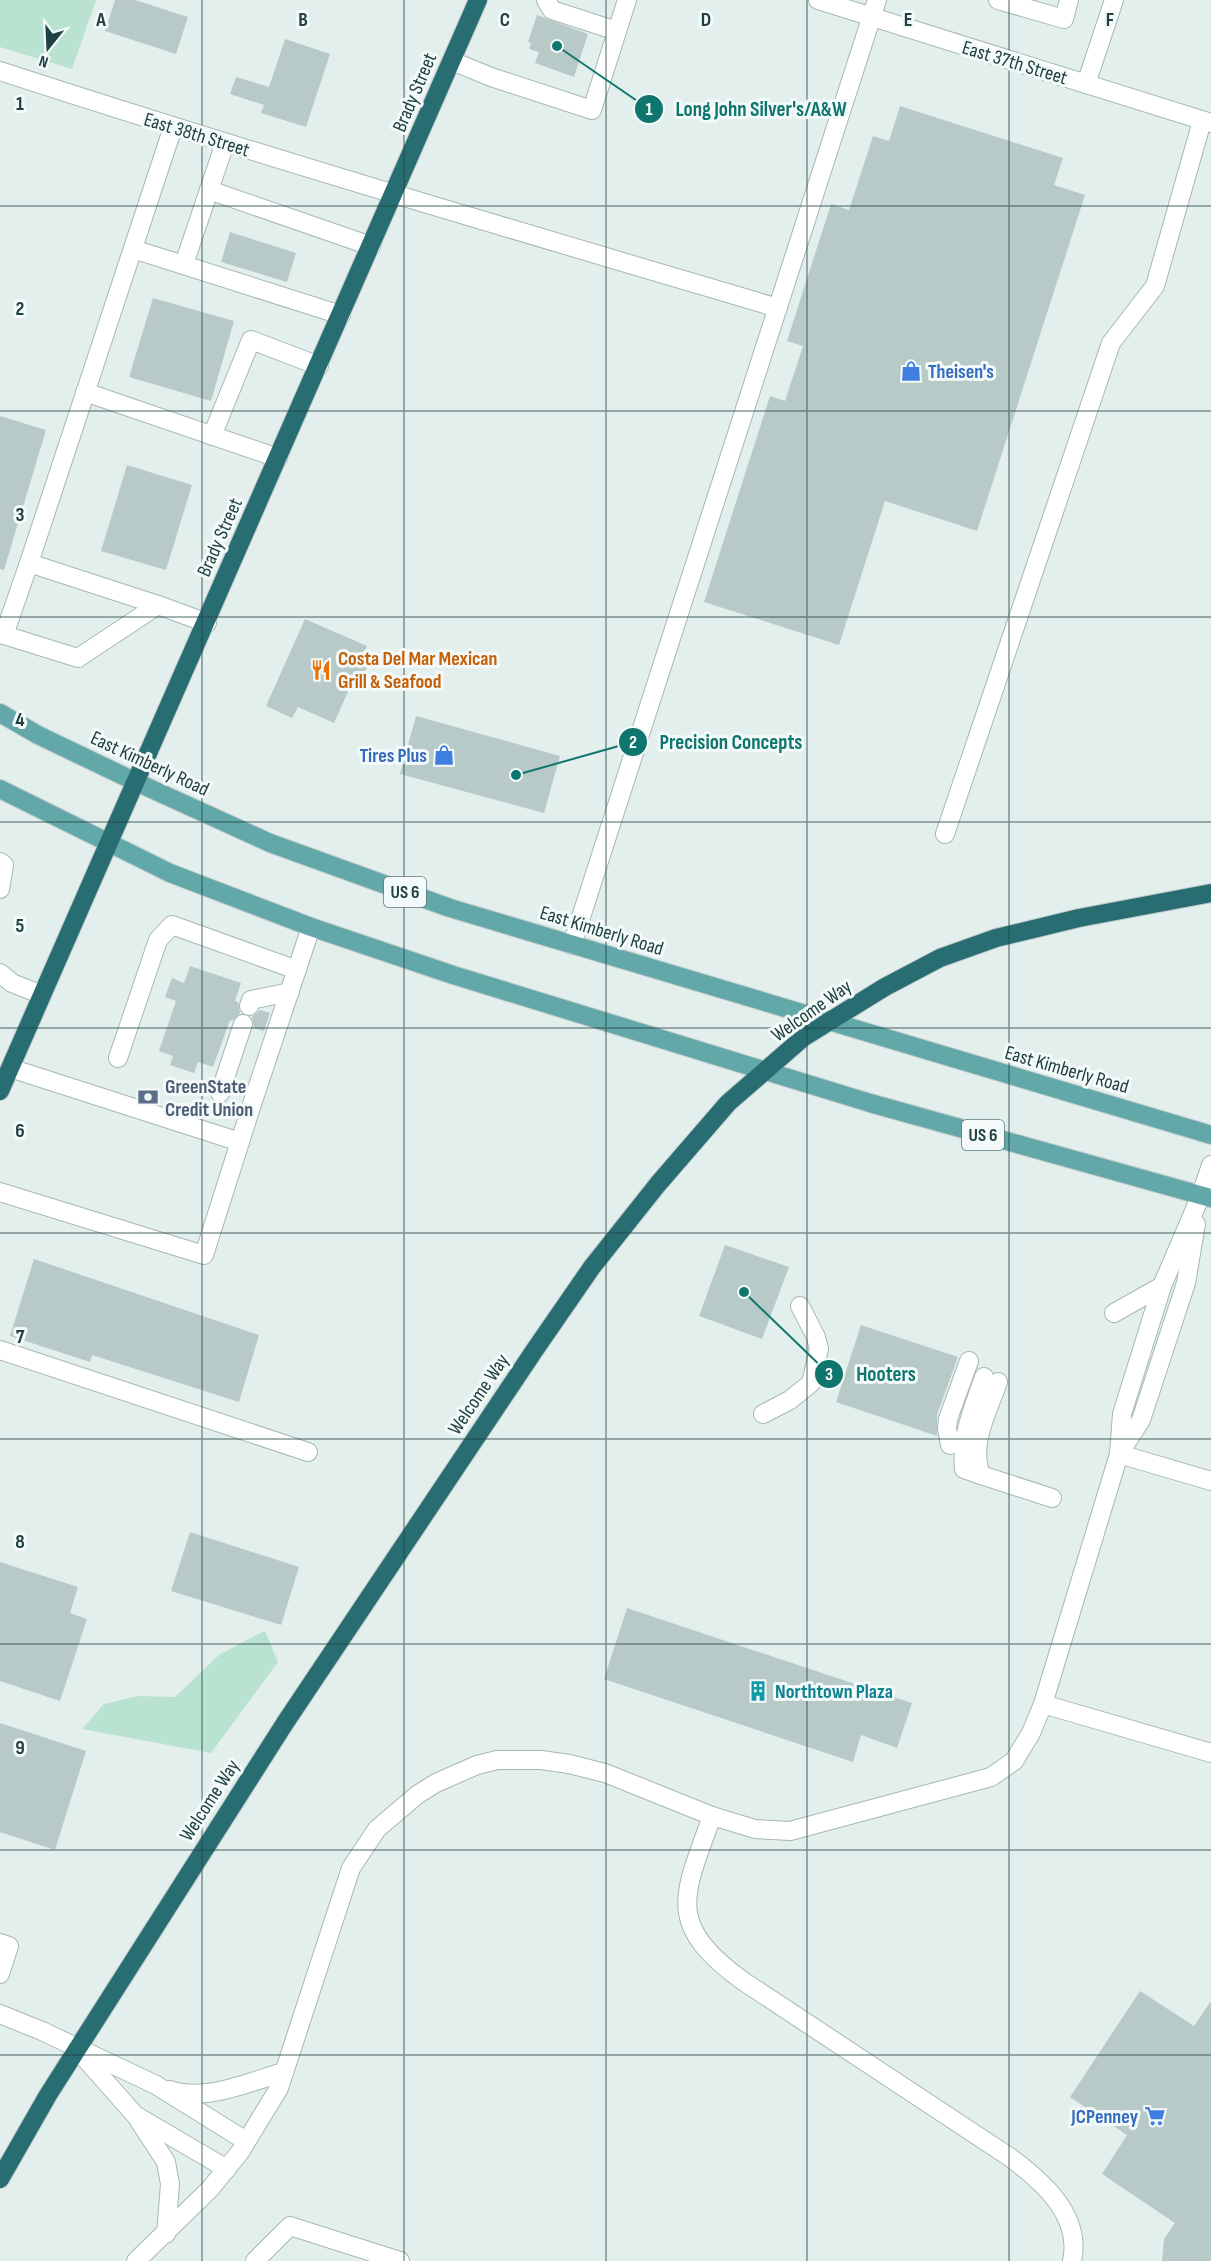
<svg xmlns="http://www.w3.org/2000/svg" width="1211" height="2261" font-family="'Sofia Sans Condensed',sans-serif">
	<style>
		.green { fill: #b9e2d0 }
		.building { fill: #b8cac7 }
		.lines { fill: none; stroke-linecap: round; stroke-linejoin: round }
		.minor-casing { stroke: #a5b8b6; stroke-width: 20 }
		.major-casing { stroke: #c1caca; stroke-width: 20 }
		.highway-casing { stroke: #c1caca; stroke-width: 20 }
		.minor { stroke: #fff; stroke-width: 18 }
		.major { stroke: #62a8a9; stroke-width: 18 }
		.highway { stroke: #286d72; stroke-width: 18 }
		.grid { fill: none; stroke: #204242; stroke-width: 1.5; stroke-opacity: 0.55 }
		.labels { text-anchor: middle; stroke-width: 6; stroke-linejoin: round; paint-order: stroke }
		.shield { fill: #f4faf9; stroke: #607979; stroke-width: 1.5 }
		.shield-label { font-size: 18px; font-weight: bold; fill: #204242 }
		.street-label { font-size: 20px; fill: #204242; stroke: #f4faf9 }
		.shop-label { font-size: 20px; font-weight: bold; fill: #366cbe; stroke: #f4faf9; text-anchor: end }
		.food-label { font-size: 20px; font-weight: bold; fill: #c56008; stroke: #f4faf9; text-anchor: start }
		.service-label { font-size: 20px; font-weight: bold; fill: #4e5e75; stroke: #f4faf9; text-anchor: start }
		.culture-label { font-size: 20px; font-weight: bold; fill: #0d838f; stroke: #f4faf9; text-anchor: start }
		.grid-label { font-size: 20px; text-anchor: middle; font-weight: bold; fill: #204242; stroke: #f4faf9; stroke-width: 6; stroke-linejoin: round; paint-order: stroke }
		.leader { fill: none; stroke: #0f766e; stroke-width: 2 }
		.callout-dot { fill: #0f766e; stroke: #f4faf9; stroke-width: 2 }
		.mark-label { font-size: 18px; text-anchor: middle; font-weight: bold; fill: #fff }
		.callout-label { font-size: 21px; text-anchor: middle; font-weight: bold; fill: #0f766e; stroke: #f4faf9; stroke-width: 6; stroke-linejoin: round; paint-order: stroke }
	</style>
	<rect width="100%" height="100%" fill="#e3efed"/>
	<g class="green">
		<path d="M0,0H96L72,69L0,47Z"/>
		<path d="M265,1631L278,1662L211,1753L82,1729L104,1704L138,1696L175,1697L220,1654Z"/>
	</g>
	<g class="building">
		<path d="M115,0H135L188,17L176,54L105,31Z"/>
		<path d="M537,15L588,34L574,77L535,63L539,52L529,49L531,43L528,42Z"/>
		<path d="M285,39L330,54L306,127L261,113L264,105L230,94L236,77L269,87Z"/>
		<path d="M900,106L1063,158L1054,185L1085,195L977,531L885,501L839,645L704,602L770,396L785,401L803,346L787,341L831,204L849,210L873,136L889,141Z"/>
		<path d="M230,232L296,253L287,282L221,262Z"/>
		<path d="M153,298L234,321L211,401L129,377Z"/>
		<path d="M0,416L46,430L4,570L0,569Z"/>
		<path d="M127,465L192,485L166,570L101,551Z"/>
		<path d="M305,619L367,646L361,661L368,664L362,679L355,676L334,723L298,707L292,718L266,706Z"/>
		<path d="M416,716L560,756L544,813L400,774Z"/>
		<path d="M190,966L241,983L235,1001L238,1002L240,1013L232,1021L230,1020L213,1067L198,1062L194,1073L170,1065L173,1056L159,1051L176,1001L165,997L172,978L184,983Z"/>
		<path d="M260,1010L270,1013L264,1031L254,1028L252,1017Z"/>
		<path d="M725,1245L789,1267L762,1339L699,1316Z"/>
		<path d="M34,1259L259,1335L239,1402L92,1355L90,1362L10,1336Z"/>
		<path d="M861,1325L958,1357L937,1415V1436L836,1402Z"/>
		<path d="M190,1532L299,1567L281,1625L171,1591Z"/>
		<path d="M0,1562L78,1587L70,1613L87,1619L60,1701L0,1681Z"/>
		<path d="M627,1608L912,1703L897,1748L861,1735L853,1762L604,1679Z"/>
		<path d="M0,1723L86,1751L55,1850L0,1832Z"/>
		<path d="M1140,1991L1194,2026L1211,2001V2261H1162L1164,2239L1175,2223L1102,2174L1127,2135L1070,2097Z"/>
	</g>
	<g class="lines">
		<g class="minor-casing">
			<g id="minor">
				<path d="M546,0L552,10L617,31"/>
				<path d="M818,0L1211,123"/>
				<path d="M998,0L1064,19L1069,0"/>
				<path d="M452,61L491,77L592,110L627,0"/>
				<path d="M0,71C258,155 518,231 778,308"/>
				<path d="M1086,84L1114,0"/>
				<path d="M209,190L371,246"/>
				<path d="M133,249L341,315"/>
				<path d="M184,264L225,143"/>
				<path d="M85,392L278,458"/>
				<path d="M212,436L251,340L319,366"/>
				<path d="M158,605L207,623"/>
				<path d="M0,634L4,635L29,563L173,127"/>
				<path d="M4,635L78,658L158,605L29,563"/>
				<path d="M945,834L1111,343L1155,286L1202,121"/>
				<path d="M0,862L4,865L0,889"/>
				<path d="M572,945L877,0"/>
				<path d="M0,973L12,983L42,995"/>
				<path d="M249,1006L251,1000L290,992"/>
				<path d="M118,1058L158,940L172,925L297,970"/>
				<path d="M10,1068L240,1142"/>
				<path d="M220,1093L243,1024"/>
				<path d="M0,1192L204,1255L252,1104L311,927"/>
				<path d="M1114,1313L1162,1286"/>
				<path d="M0,1350L308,1452"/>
				<path d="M998,1382C988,1411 969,1444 981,1475L1052,1498"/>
				<path d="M763,1414L790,1400L811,1383L819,1349L816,1337L800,1306"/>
				<path d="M950,1445L947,1428L948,1419L969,1361"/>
				<path d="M1120,1452L1141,1420L1186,1283L1196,1224"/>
				<path d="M1119,1454L1211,1481"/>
				<path d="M981,1475L964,1469C961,1435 973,1409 984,1377"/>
				<path d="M1043,1704L1211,1753"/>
				<path d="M712,1816C683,1897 665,1924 743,1981L1011,2158C1043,2182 1082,2216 1072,2261"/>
				<path d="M0,1943L9,1946L0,1974"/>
				<path d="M0,2014L42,2031L156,2085L246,2141"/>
				<path d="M82,2055L135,2115L227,2169"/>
				<path d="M170,2090C207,2102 248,2082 284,2072"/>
				<path d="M138,2119L166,2162L170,2184L166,2234"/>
				<path d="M136,2261L210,2189L240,2152L279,2088L351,1868L377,1829L417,1795L436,1783L477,1765L497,1760H541L569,1764L605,1773L712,1816L755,1829L790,1831L991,1777L1014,1761L1031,1733L1043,1704L1119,1454L1122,1414L1162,1286L1201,1195L1211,1165"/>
				<path d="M255,2261L290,2226L400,2261"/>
			</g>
		</g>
		<g class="major-casing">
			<g id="major">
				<path d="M0,713L38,735L136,782L270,843L450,908L1211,1135"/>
				<path d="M0,789L170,873L311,927L453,975L870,1103L1211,1198"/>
			</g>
		</g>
		<g class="highway-casing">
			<g id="highway">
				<path d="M0,1091L478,0"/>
				<path d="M0,2179L48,2095L285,1723L534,1351L592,1267L658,1184L728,1103L804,1037L885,987L940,958L996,938L1079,918L1211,893"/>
			</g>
		</g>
		<use href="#minor" class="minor"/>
		<use href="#major" class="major"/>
		<use href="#highway" class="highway"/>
	</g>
	<path class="grid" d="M202,0V2261M404,0V2261M606,0V2261M807,0V2261M1009,0V2261M0,206H1211M0,411H1211M0,617H1211M0,822H1211M0,1028H1211M0,1233H1211M0,1439H1211M0,1644H1211M0,1850H1211M0,2055H1211"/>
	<defs>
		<g id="shop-bare" transform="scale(1.62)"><path d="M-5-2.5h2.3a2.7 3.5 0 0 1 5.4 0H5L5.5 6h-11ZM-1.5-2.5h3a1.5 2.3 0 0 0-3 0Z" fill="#3f7fe0" stroke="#f4faf9" stroke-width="2.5" paint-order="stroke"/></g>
		<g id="restaurant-bare" transform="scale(1.62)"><path d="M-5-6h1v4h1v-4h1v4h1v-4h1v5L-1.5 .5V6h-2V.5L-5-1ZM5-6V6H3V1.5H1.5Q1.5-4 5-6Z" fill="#e8710a" stroke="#f4faf9" stroke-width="2.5" paint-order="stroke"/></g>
		<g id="bank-bare" transform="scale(1.62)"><path d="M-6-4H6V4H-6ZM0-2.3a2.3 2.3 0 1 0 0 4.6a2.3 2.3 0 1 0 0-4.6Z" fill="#5c6f8a" stroke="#f4faf9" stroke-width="2.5" paint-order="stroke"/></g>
		<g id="building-bare" transform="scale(1.62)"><path d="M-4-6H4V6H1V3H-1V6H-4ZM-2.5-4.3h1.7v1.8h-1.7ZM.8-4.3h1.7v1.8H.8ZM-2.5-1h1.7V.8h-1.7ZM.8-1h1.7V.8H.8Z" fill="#0f9aa8" stroke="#f4faf9" stroke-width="2.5" paint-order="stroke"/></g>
		<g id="supermarket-bare" transform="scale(1.62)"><path d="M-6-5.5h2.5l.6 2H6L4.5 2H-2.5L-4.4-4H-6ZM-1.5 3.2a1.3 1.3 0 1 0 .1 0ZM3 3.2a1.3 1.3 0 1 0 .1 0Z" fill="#3f7fe0" stroke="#f4faf9" stroke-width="2.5" paint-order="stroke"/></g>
	</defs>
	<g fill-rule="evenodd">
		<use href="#shop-bare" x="911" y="371"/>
		<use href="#restaurant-bare" x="321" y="670"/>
		<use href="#shop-bare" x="444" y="755"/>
		<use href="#bank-bare" x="148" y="1097"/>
		<use href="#building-bare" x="758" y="1691"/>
		<use href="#supermarket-bare" x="1155" y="2116"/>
	</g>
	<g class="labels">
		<g class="shield">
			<rect x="384" y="877" width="42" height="30" rx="4.5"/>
			<rect x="962" y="1120" width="42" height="30" rx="4.5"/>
		</g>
		<g class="shield-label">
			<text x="405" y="898">US 6</text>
			<text x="983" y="1141">US 6</text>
		</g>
		<g class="street-label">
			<text transform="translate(1015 62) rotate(17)" y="7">East 37th Street</text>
			<text transform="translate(414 92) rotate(-67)" y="7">Brady Street</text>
			<text transform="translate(197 134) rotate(17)" y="7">East 38th Street</text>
			<text transform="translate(219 537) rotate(-66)" y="7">Brady Street</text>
			<text transform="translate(150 763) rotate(25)" y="7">East Kimberly Road</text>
			<text transform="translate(602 930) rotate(17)" y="7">East Kimberly Road</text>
			<text transform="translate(811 1010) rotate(-35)" y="7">Welcome Way</text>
			<text transform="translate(1067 1069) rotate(16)" y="7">East Kimberly Road</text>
			<text transform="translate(478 1394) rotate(-56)" y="7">Welcome Way</text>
			<text transform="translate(209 1800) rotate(-57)" y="7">Welcome Way</text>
		</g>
		<g class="shop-label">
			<text x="928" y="378" text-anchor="start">Theisen's</text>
			<text x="427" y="762">Tires Plus</text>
			<text x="1138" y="2123">JCPenney</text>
		</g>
		<g class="food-label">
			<text x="338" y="665">Costa Del Mar Mexican<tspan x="338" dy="23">Grill &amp; Seafood</tspan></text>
		</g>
		<g class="service-label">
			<text x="165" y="1093">GreenState<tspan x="165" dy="23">Credit Union</tspan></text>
		</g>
		<g class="culture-label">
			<text x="775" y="1698">Northtown Plaza</text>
		</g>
	</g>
	<g class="grid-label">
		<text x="101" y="26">A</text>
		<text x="303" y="26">B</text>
		<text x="505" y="26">C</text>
		<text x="706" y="26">D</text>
		<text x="908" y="26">E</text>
		<text x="1110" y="26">F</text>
		<text x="20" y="110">1</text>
		<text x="20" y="315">2</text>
		<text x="20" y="521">3</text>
		<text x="20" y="726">4</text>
		<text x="20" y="932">5</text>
		<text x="20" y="1137">6</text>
		<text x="20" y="1343">7</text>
		<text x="20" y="1548">8</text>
		<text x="20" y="1754">9</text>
	</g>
	<path class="leader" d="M557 46L649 109M516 775L633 742M744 1292L829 1374"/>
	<g class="callout-dot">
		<circle cx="557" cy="46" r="6"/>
		<circle cx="516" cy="775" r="6"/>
		<circle cx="744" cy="1292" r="6"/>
		<circle cx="649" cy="109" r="15"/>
		<circle cx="633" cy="742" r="15"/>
		<circle cx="829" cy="1374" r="15"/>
	</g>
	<g class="mark-label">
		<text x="649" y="115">1</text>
		<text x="633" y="748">2</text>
		<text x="829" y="1380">3</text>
	</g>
	<g class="callout-label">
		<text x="761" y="116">Long John Silver's/A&amp;W</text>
		<text x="731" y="749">Precision Concepts</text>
		<text x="886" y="1381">Hooters</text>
	</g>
	<g transform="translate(48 48) rotate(198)" stroke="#f4faf9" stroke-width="4.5" paint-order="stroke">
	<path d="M0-4.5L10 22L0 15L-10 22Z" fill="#204242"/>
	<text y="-9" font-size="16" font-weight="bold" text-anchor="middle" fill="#204242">N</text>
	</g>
</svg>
